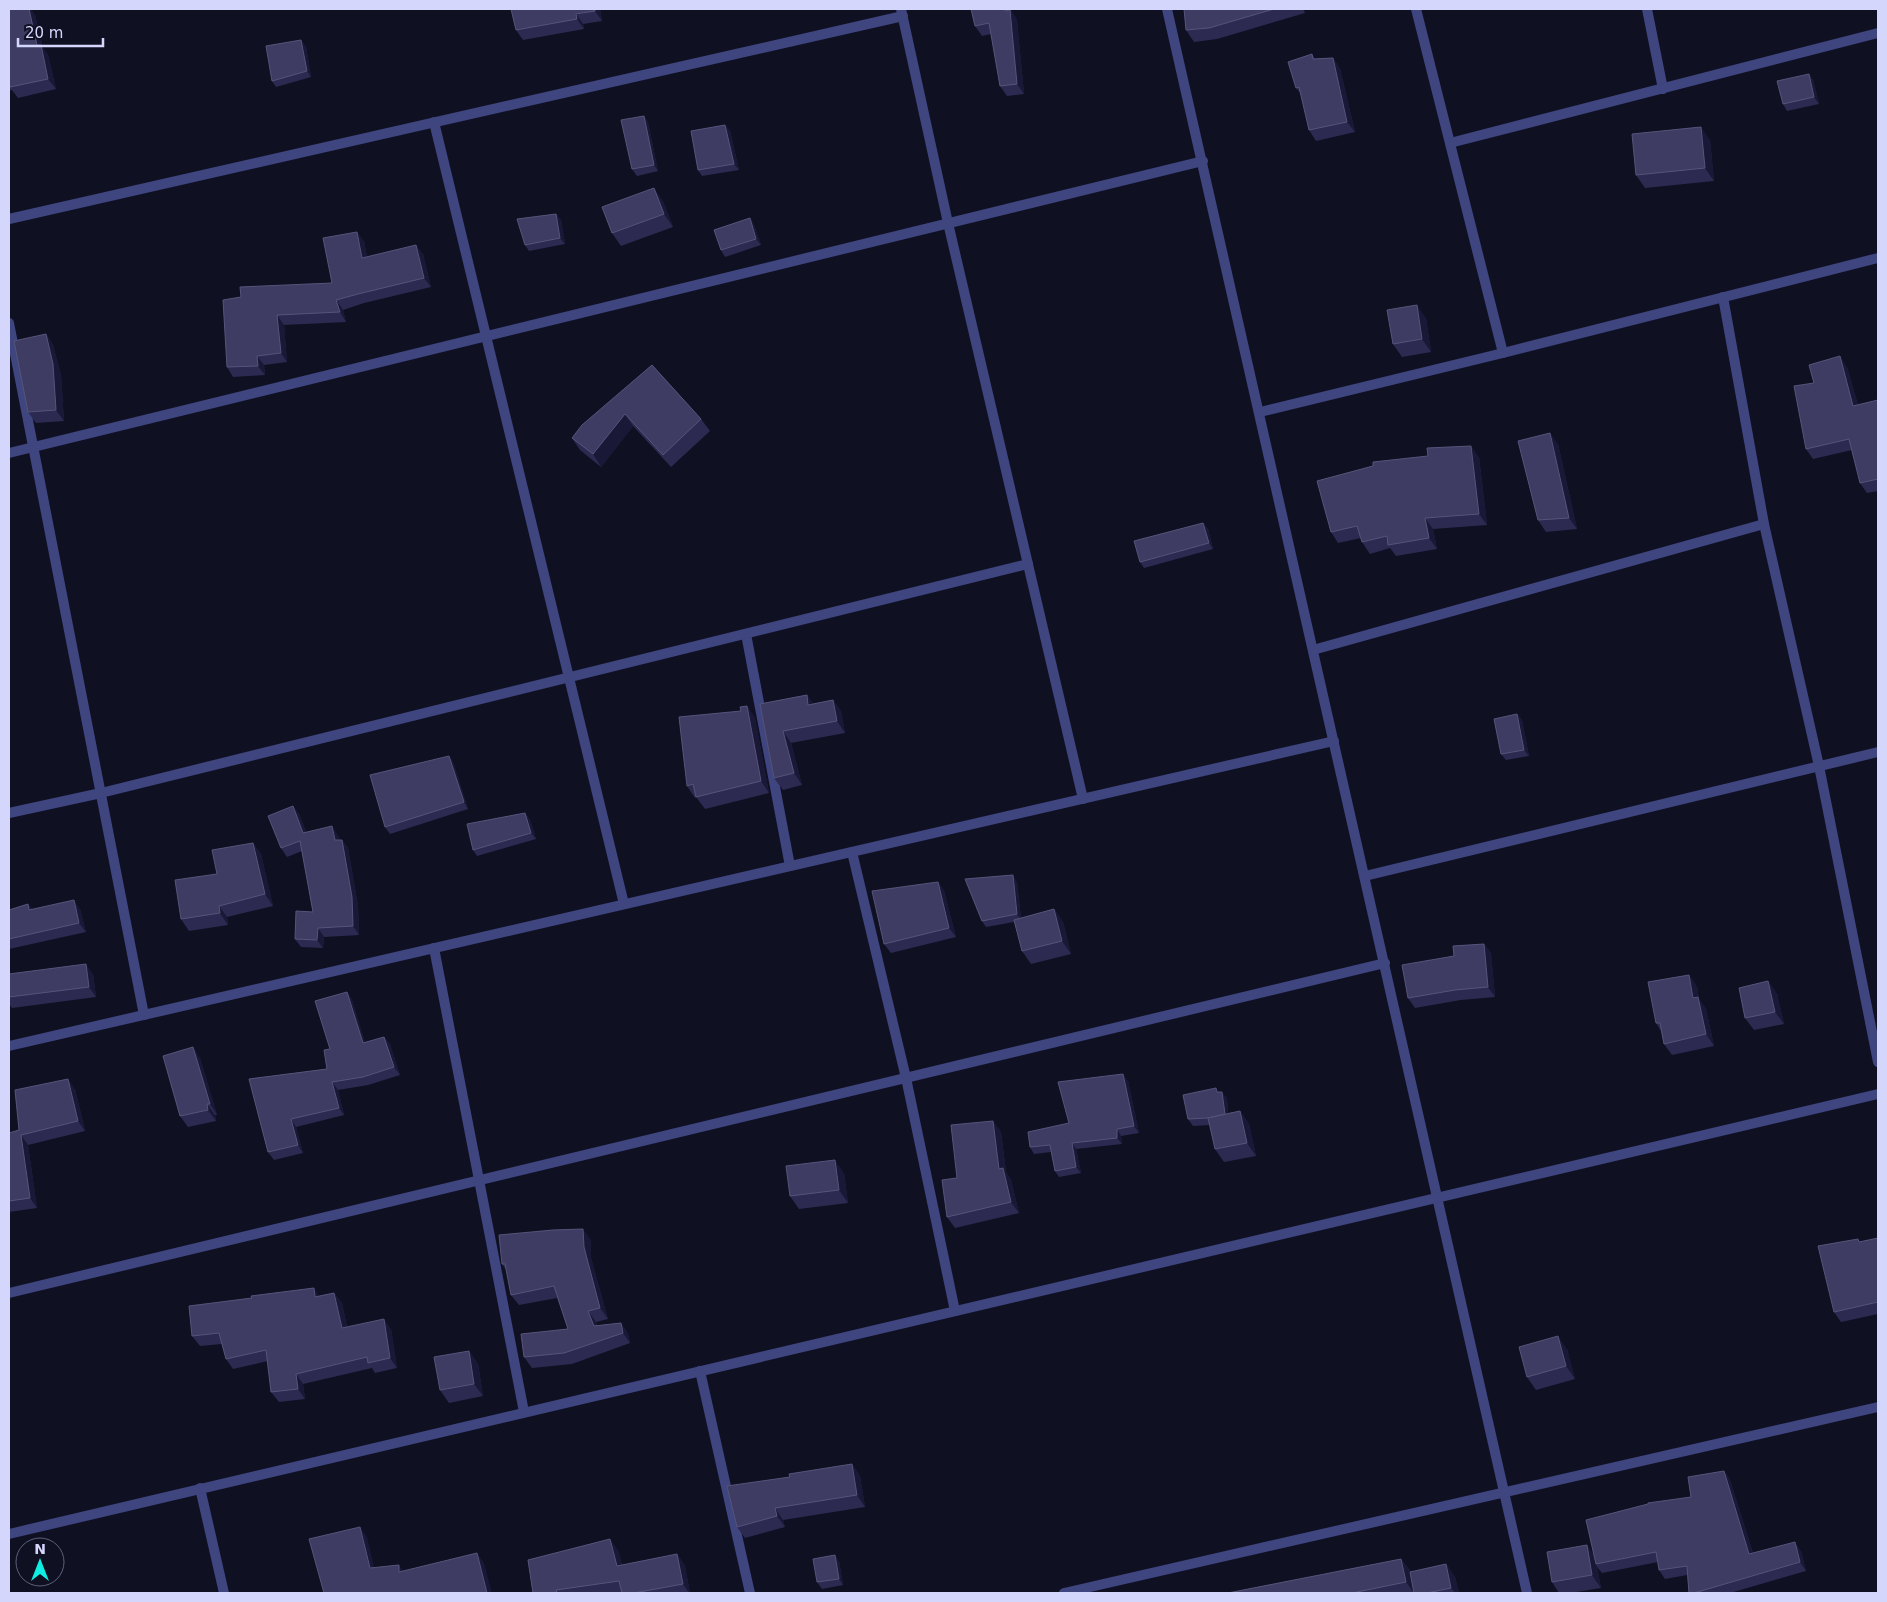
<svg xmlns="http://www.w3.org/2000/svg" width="1887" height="1602" font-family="'DejaVu Sans',sans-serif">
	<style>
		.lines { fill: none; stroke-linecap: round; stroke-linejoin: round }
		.minor { stroke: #3e457f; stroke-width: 10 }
		.tertiary { stroke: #3e457f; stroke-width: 10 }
		.wall { fill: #2c2a50 }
		.shaded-wall { fill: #191836 }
		.building { fill: #3e3c62; stroke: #56547a }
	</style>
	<rect width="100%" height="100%" fill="#101023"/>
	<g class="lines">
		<g class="minor">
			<path d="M901,9L948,223L1083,799"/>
			<path d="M1167,9L1527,1593"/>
			<path d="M1416,9L1503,353"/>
			<path d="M1647,9L1663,89"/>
			<path d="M434,122L624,904"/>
			<path d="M1450,143L1878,33"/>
			<path d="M9,219L903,16"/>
			<path d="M1723,297L1764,524L1819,766L1878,1062"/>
			<path d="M9,323L144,1015"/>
			<path d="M1260,412L1503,353L1878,258"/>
			<path d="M9,453L1203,161"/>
			<path d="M746,634L790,866"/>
			<path d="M1313,650L1764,524"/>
			<path d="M9,813L101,793L1028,564"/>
			<path d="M852,852L906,1078L955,1311"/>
			<path d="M1365,876L1878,752"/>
			<path d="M434,948L524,1412"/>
			<path d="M9,1046L1334,741"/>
			<path d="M9,1293L1385,963"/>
			<path d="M700,1371L750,1593"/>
			<path d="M200,1488L224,1593"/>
			<path d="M1064,1593L1878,1407"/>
		</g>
		<path class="tertiary" d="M9,1534L1878,1094"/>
	</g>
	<g class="wall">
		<path d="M9,9L35,15L43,48L48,55L56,89L18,98L12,90L9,91Z"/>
		<path d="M600,9L602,21L583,24L584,29L523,40L516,30Z"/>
		<path d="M1010,9L1017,20L1024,94L1007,96L1000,86L991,34L982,36L975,26Z"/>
		<path d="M1184,9H1303L1305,13L1217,39L1194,42L1186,30Z"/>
		<path d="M301,40L306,47L311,77L276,87L272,81Z"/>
		<path d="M1312,54L1315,59L1333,58L1340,69L1355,132L1316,141L1309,130L1301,94L1296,88Z"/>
		<path d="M1809,74L1813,80L1819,104L1787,111L1783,104Z"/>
		<path d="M644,116L648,122L658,171L637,176L632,169Z"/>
		<path d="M725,125L730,131L739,170L702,176L698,170Z"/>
		<path d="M1710,140L1714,181L1645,188L1636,175Z"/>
		<path d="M663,201L673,227L621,246L612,233Z"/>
		<path d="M556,214L561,220L565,244L529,251L525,245Z"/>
		<path d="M750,218L754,225L761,245L725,257L721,250Z"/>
		<path d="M364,241L367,257L423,254L431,287L364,303L343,310L346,322L284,325L287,362L264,365L265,375L233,377L227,367L241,297L332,283Z"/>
		<path d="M1426,318L1431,352L1402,357L1393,344Z"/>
		<path d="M46,334L53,345L61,375L64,421L36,423L28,412Z"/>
		<path d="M652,365L701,419L710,431L671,467L633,426L601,467L580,450L572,438Z"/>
		<path d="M1847,367L1858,405L1878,400V491L1867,493L1860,483L1852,450L1813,459L1806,449L1814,383Z"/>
		<path d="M1558,444L1577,529L1546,532L1538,520Z"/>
		<path d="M1479,457L1487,525L1433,529L1437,549L1396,556L1390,548L1370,554L1362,542L1361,538L1338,543L1331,532Z"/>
		<path d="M1203,523L1208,529L1213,549L1144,568L1140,562Z"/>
		<path d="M807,695L813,704L833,700L841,711L845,733L791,743L802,785L783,790L774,778L760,704Z"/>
		<path d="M747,706L755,718L769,793L705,809L696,797L695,798L687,786L741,711Z"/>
		<path d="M1517,714L1522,720L1529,756L1506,760L1501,754Z"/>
		<path d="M449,756L453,762L468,809L390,834L385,827Z"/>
		<path d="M525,813L530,820L536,839L477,856L473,850Z"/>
		<path d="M299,814L306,832L338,835L339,840H342L348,848L358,906L359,935L324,937L323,948L301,947L295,939L313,912L302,851L287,857L281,848Z"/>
		<path d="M253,843L261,854L273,906L227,917L228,925L189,931L181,919L217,874Z"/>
		<path d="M938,882L944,891L956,937L891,953L884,944Z"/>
		<path d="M1017,882L1021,918L1054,909L1063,922L1071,954L1031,964L1022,951L1014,922L986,927L982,921Z"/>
		<path d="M28,904L32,909H80L86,932L9,949V910Z"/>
		<path d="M1484,944L1491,953L1495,997L1461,1000L1415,1008L1408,998L1454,956Z"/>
		<path d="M93,974L96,997L12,1008L9,1004V997Z"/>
		<path d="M1689,975L1697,987L1699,999L1706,1009L1714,1046L1672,1055L1664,1044L1661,1031L1656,1023Z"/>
		<path d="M1768,981L1777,994L1784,1024L1754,1030L1745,1018Z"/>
		<path d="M347,992L352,1000L365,1043L384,1037L390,1044L400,1075L368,1085L338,1090L344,1115L296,1127L303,1153L274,1160L268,1152L249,1079L327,1069L330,1049Z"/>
		<path d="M200,1058L217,1115H215L216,1121L188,1127L180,1116Z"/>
		<path d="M1128,1081L1139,1133L1121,1136L1122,1144L1076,1149L1081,1173L1059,1177L1055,1171L1051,1152L1034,1154L1030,1147L1069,1123Z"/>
		<path d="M75,1089L85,1131L28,1145L37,1208L9,1212V1133L19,1130Z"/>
		<path d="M1219,1092L1227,1098L1228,1113L1240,1111L1249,1124L1256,1156L1224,1162L1215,1149L1210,1125L1193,1126L1188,1119Z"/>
		<path d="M993,1121L1001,1132L1006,1172L1011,1180L1019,1213L955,1228L947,1217L957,1178Z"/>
		<path d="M844,1173L848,1203L799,1209L790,1196Z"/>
		<path d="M1878,1238V1314L1841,1322L1834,1312L1861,1242Z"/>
		<path d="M591,1240V1258L608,1319L596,1322L597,1326L621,1323L628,1334L630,1343L572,1364L532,1368L524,1357L568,1329L557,1298L519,1305L511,1295L506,1270L502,1264Z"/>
		<path d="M334,1293L342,1303L347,1327L391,1329L397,1368L375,1373L372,1368L303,1384L305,1399L279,1402L271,1392L268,1361L233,1369L226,1359L222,1344L200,1346L192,1336L319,1296Z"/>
		<path d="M1567,1349L1575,1379L1536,1390L1527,1377Z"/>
		<path d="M469,1351L478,1364L483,1396L449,1403L440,1390Z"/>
		<path d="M852,1464L860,1476L865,1507L783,1520L785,1527L745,1538L737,1527L790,1477Z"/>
		<path d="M1724,1471L1730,1480L1753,1553L1801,1551L1806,1571L1730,1593H1689L1687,1575L1665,1579L1659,1570L1658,1562L1602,1573L1597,1567L1601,1588L1570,1593H1559L1552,1582L1594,1555L1691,1497Z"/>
		<path d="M618,1550L622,1565L677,1554L685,1566L690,1593H622V1592L616,1593H533Z"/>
		<path d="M1401,1559L1411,1572L1446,1564L1455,1577L1459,1593H1228Z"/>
		<path d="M839,1561L843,1585L822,1589L817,1582Z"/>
	</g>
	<g class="shaded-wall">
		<path d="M29,9H31L35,15L43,48L48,55L56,89L48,79L37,45Z"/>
		<path d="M595,9H600L602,21L595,11Z"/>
		<path d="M1005,9H1010V12V10L1017,20L1024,94L1017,84Z"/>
		<path d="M576,14L583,24L584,29L577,19Z"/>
		<path d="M301,40L306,47L311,77L307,71Z"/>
		<path d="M1333,58L1340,69L1355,132L1347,122Z"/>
		<path d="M1809,74L1813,80L1819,104L1814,97Z"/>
		<path d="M644,116L648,122L658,171L654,165Z"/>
		<path d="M725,125L730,131L739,170L734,164Z"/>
		<path d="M1701,127L1710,140L1714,181L1705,168Z"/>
		<path d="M654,188L663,201L673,227L664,214Z"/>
		<path d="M556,214L561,220L565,244L560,238Z"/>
		<path d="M750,218L754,225L761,245L756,239Z"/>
		<path d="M357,232L364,241L369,267L362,258Z"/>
		<path d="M416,245L423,254L431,287L424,278Z"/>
		<path d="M336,300L343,310L346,322L340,312Z"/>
		<path d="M1417,305L1426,318L1431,352L1422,339Z"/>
		<path d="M277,315L284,325L287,362L281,353Z"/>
		<path d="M46,334L53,345L61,375L64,421L56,410Z"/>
		<path d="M257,356L264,365L265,375L258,366Z"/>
		<path d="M1840,356L1847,367L1861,416L1853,406Z"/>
		<path d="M625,414L633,426L601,467L593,454Z"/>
		<path d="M1550,433L1558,444L1577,529L1569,518Z"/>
		<path d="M1471,446L1479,457L1487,525L1479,514Z"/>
		<path d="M1425,518L1433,529L1437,549L1429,538Z"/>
		<path d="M1203,523L1208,529L1213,549L1209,543Z"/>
		<path d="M807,695L815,706L808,705Z"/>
		<path d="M833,700L841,711L845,733L837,721Z"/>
		<path d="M747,706L755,718L769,793L761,781Z"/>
		<path d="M1517,714L1522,720L1529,756L1524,750Z"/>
		<path d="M783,731L791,743L802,785L794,773Z"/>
		<path d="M449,756L453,762L468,809L464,802Z"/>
		<path d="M293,806L299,814L309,841L303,833Z"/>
		<path d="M525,813L530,820L536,839L531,833Z"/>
		<path d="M332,826L338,835L341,849L335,840Z"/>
		<path d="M342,840L348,848L358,906L359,935L353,926Z"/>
		<path d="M253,843L261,854L273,906L265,894Z"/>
		<path d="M1013,875L1017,882L1021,920L1017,914Z"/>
		<path d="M938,882L944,891L956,937L949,928Z"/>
		<path d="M74,900L80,909L86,932L79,923Z"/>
		<path d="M28,904L34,913L29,910Z"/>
		<path d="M219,906L227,917L228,925L220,913Z"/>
		<path d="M1054,909L1063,922L1071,954L1062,941Z"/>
		<path d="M318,928L324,937L323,948L317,940Z"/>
		<path d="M1484,944L1491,953L1495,997L1488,987Z"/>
		<path d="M86,964L93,974L96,997L89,987Z"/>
		<path d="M1689,975L1697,987L1699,999L1706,1009L1714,1046L1706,1034L1693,998Z"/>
		<path d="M1768,981L1777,994L1784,1024L1775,1012Z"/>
		<path d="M347,992L352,1000L368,1051L363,1043Z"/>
		<path d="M384,1037L390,1044L400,1075L394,1067Z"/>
		<path d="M193,1047L200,1058L217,1115L210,1104Z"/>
		<path d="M1123,1074L1128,1081L1139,1133L1134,1126Z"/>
		<path d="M68,1079L75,1089L85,1131L78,1121Z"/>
		<path d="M332,1082L338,1090L344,1115L339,1108Z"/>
		<path d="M1222,1092L1227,1098L1229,1123L1225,1117Z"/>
		<path d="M207,1104L215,1115L216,1121L208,1110Z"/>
		<path d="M1240,1111L1249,1124L1256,1156L1247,1143Z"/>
		<path d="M291,1119L296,1127L303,1153L298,1145Z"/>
		<path d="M993,1121L1001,1132L1006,1172L1011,1180L1019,1213L1011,1202L999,1169Z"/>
		<path d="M1117,1129L1121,1136L1122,1144L1117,1138Z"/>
		<path d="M21,1135L28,1145L37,1208L30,1198Z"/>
		<path d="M1072,1143L1076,1149L1081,1173L1076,1167Z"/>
		<path d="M835,1160L844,1173L848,1203L839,1190Z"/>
		<path d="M583,1229L591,1240V1258L608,1319L600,1308L584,1247Z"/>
		<path d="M314,1288L321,1299L315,1297Z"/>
		<path d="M334,1293L342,1303L349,1338L342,1328Z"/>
		<path d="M588,1311L596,1322L601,1337L594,1326Z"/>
		<path d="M384,1319L391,1329L397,1368L390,1358Z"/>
		<path d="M621,1323L628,1334L630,1343L623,1333Z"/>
		<path d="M1558,1336L1567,1349L1575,1379L1566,1366Z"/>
		<path d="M469,1351L478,1364L483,1396L474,1384Z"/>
		<path d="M296,1374L303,1384L305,1399L298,1389Z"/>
		<path d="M852,1464L860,1476L865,1507L857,1495Z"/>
		<path d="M1724,1471L1730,1480L1756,1563L1749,1554Z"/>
		<path d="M775,1508L783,1520L785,1527L777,1516Z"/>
		<path d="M360,1527L367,1537L377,1579L370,1568Z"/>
		<path d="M610,1539L618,1550L625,1577L617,1566Z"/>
		<path d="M1795,1542L1801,1551L1806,1571L1800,1562Z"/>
		<path d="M1587,1545L1596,1558V1564L1597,1567L1601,1588L1592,1575Z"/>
		<path d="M477,1553L484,1563L492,1593H487Z"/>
		<path d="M677,1554L685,1566L690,1593H689L683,1584Z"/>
		<path d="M835,1555L839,1561L843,1585L839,1579Z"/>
		<path d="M1401,1559L1414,1577L1418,1593H1414L1406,1582Z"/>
		<path d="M1446,1564L1455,1577L1459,1593H1455L1451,1588Z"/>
		<path d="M399,1565L406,1575L399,1572Z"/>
	</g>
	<g class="building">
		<path d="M9,9H29L37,45H41L48,79L10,87L9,80Z"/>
		<path d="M511,9H595V11L576,14L577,19L516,30Z"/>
		<path d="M971,9H1005V11L1010,10L1017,84L1000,86L989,23L975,26Z"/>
		<path d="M1184,9H1274L1209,28L1186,30Z"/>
		<path d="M301,40L307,71L272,81L266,46Z"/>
		<path d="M1312,54L1313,59L1333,58L1347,122L1309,130L1299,87L1296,88L1288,62Z"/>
		<path d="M1809,74L1814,97L1783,104L1777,81Z"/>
		<path d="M644,116L654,165L632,169L621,120Z"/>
		<path d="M725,125L734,164L698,170L691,131Z"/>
		<path d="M1701,127L1705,168L1636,175L1632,134Z"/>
		<path d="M654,188L664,214L612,233L602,207Z"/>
		<path d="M556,214L560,238L525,245L517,219Z"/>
		<path d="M750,218L756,239L721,250L714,230Z"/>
		<path d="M357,232L362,258L416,245L424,278L358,294L336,300L340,312L277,315L281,353L257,356L258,366L227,367L223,300L241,297L240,287L332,283L323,238Z"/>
		<path d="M1417,305L1422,339L1393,344L1387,310Z"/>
		<path d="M46,334L53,364L56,410L28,412L14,341Z"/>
		<path d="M1840,356L1853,406L1878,400V479L1860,483L1849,439L1806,449L1794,386L1814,383L1809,365Z"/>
		<path d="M652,365L701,419L663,455L625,414L593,454L572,438L582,425Z"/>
		<path d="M1550,433L1569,518L1538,520L1518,441Z"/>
		<path d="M1471,446L1479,514L1425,518L1429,538L1388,545L1387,536L1362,542L1357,526L1331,532L1317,481L1373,466V462L1428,456L1427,448Z"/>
		<path d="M1203,523L1209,543L1140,562L1134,541Z"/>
		<path d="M807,695L808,705L833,700L837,721L783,731L794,773L774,778L760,704Z"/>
		<path d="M747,706L761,781L696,797L693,784L687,786L679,717L741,711L740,707Z"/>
		<path d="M1517,714L1524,750L1501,754L1494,719Z"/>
		<path d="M449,756L464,802L385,827L370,775Z"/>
		<path d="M293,806L303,833L332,826L335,840H342L352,897L353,926L318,928L317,940L295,939L296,911L313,912L300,841L281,848L268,816Z"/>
		<path d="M525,813L531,833L473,850L467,824Z"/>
		<path d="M253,843L265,894L219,906L220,913L181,919L175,880L217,874L212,850Z"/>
		<path d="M1013,875L1017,914L982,921L965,879Z"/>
		<path d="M938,882L949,928L884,944L872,891Z"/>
		<path d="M74,900L79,923L9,939V910L28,904L29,910Z"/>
		<path d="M1054,909L1062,941L1022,951L1014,920Z"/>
		<path d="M1484,944L1488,987L1455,990L1408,998L1402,965L1454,956L1453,946Z"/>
		<path d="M86,964L89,987L9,997V974Z"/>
		<path d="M1689,975L1693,998L1698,997L1706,1034L1664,1044L1660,1023H1656L1648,982Z"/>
		<path d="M1768,981L1775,1012L1745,1018L1739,988Z"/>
		<path d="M347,992L363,1043L384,1037L394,1067L363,1077L332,1082L339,1108L291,1119L298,1145L268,1152L249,1079L327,1069L324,1050L330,1049L315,1001Z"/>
		<path d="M193,1047L210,1104H207L208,1110L180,1116L163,1056Z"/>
		<path d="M1123,1074L1134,1126L1117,1129V1138L1072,1143L1076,1167L1055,1171L1050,1145L1030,1147L1028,1132L1069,1123L1058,1082Z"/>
		<path d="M68,1079L78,1121L21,1135L30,1198L9,1201V1133L19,1130L15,1090Z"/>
		<path d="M1216,1088L1217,1092H1222L1225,1114L1208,1118L1188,1119L1183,1095Z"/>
		<path d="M1240,1111L1247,1143L1215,1149L1208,1118Z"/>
		<path d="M993,1121L999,1169L1003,1168L1011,1202L947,1217L942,1180L957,1178L951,1125Z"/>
		<path d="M835,1160L839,1190L790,1196L786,1166Z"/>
		<path d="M583,1229L584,1247L600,1308L588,1311L594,1326L621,1323L623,1333L564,1353L524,1357L521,1334L568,1329L554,1286L511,1295L505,1264H502L499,1235L553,1230Z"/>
		<path d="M1878,1238V1302L1834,1312L1818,1246L1858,1239L1859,1242Z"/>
		<path d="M314,1288L315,1297L334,1293L342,1328L384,1319L390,1358L368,1363L367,1357L296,1374L298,1389L271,1392L266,1350L226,1359L219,1333L192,1336L189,1306L252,1298L251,1296Z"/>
		<path d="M1558,1336L1566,1366L1527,1377L1519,1347Z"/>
		<path d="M469,1351L474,1384L440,1390L434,1357Z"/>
		<path d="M852,1464L857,1495L775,1508L777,1516L737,1527L727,1486L790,1477L789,1474Z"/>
		<path d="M1724,1471L1749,1554L1795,1542L1800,1562L1694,1593H1689L1687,1566L1659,1570L1656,1552L1596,1564L1586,1520L1648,1504V1503L1691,1497L1688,1477Z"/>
		<path d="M360,1527L370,1568L399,1565V1572L477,1553L487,1593H324L309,1539Z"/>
		<path d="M610,1539L617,1566L677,1554L683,1584L634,1593H622L619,1581L556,1590L557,1593H533L528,1560Z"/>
		<path d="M1587,1545L1592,1575L1552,1582L1547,1552Z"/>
		<path d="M835,1555L839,1579L817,1582L813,1559Z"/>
		<path d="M1401,1559L1406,1582L1352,1593H1228Z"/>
		<path d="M1446,1564L1451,1588L1427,1593H1414L1410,1572Z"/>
	</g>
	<rect width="1887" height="1602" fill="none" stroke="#d5d6fc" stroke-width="20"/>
	<g transform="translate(40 1562)"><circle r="24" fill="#101023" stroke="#5f5f7a"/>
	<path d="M0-4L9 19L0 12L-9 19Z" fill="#0feee2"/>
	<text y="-8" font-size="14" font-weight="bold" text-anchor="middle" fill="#d5d6fc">N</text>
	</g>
	<path d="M18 38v8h85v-8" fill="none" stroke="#d5d6fc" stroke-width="2.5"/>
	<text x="25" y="38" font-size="15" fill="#d5d6fc" stroke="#101023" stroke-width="4" paint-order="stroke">20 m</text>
</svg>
